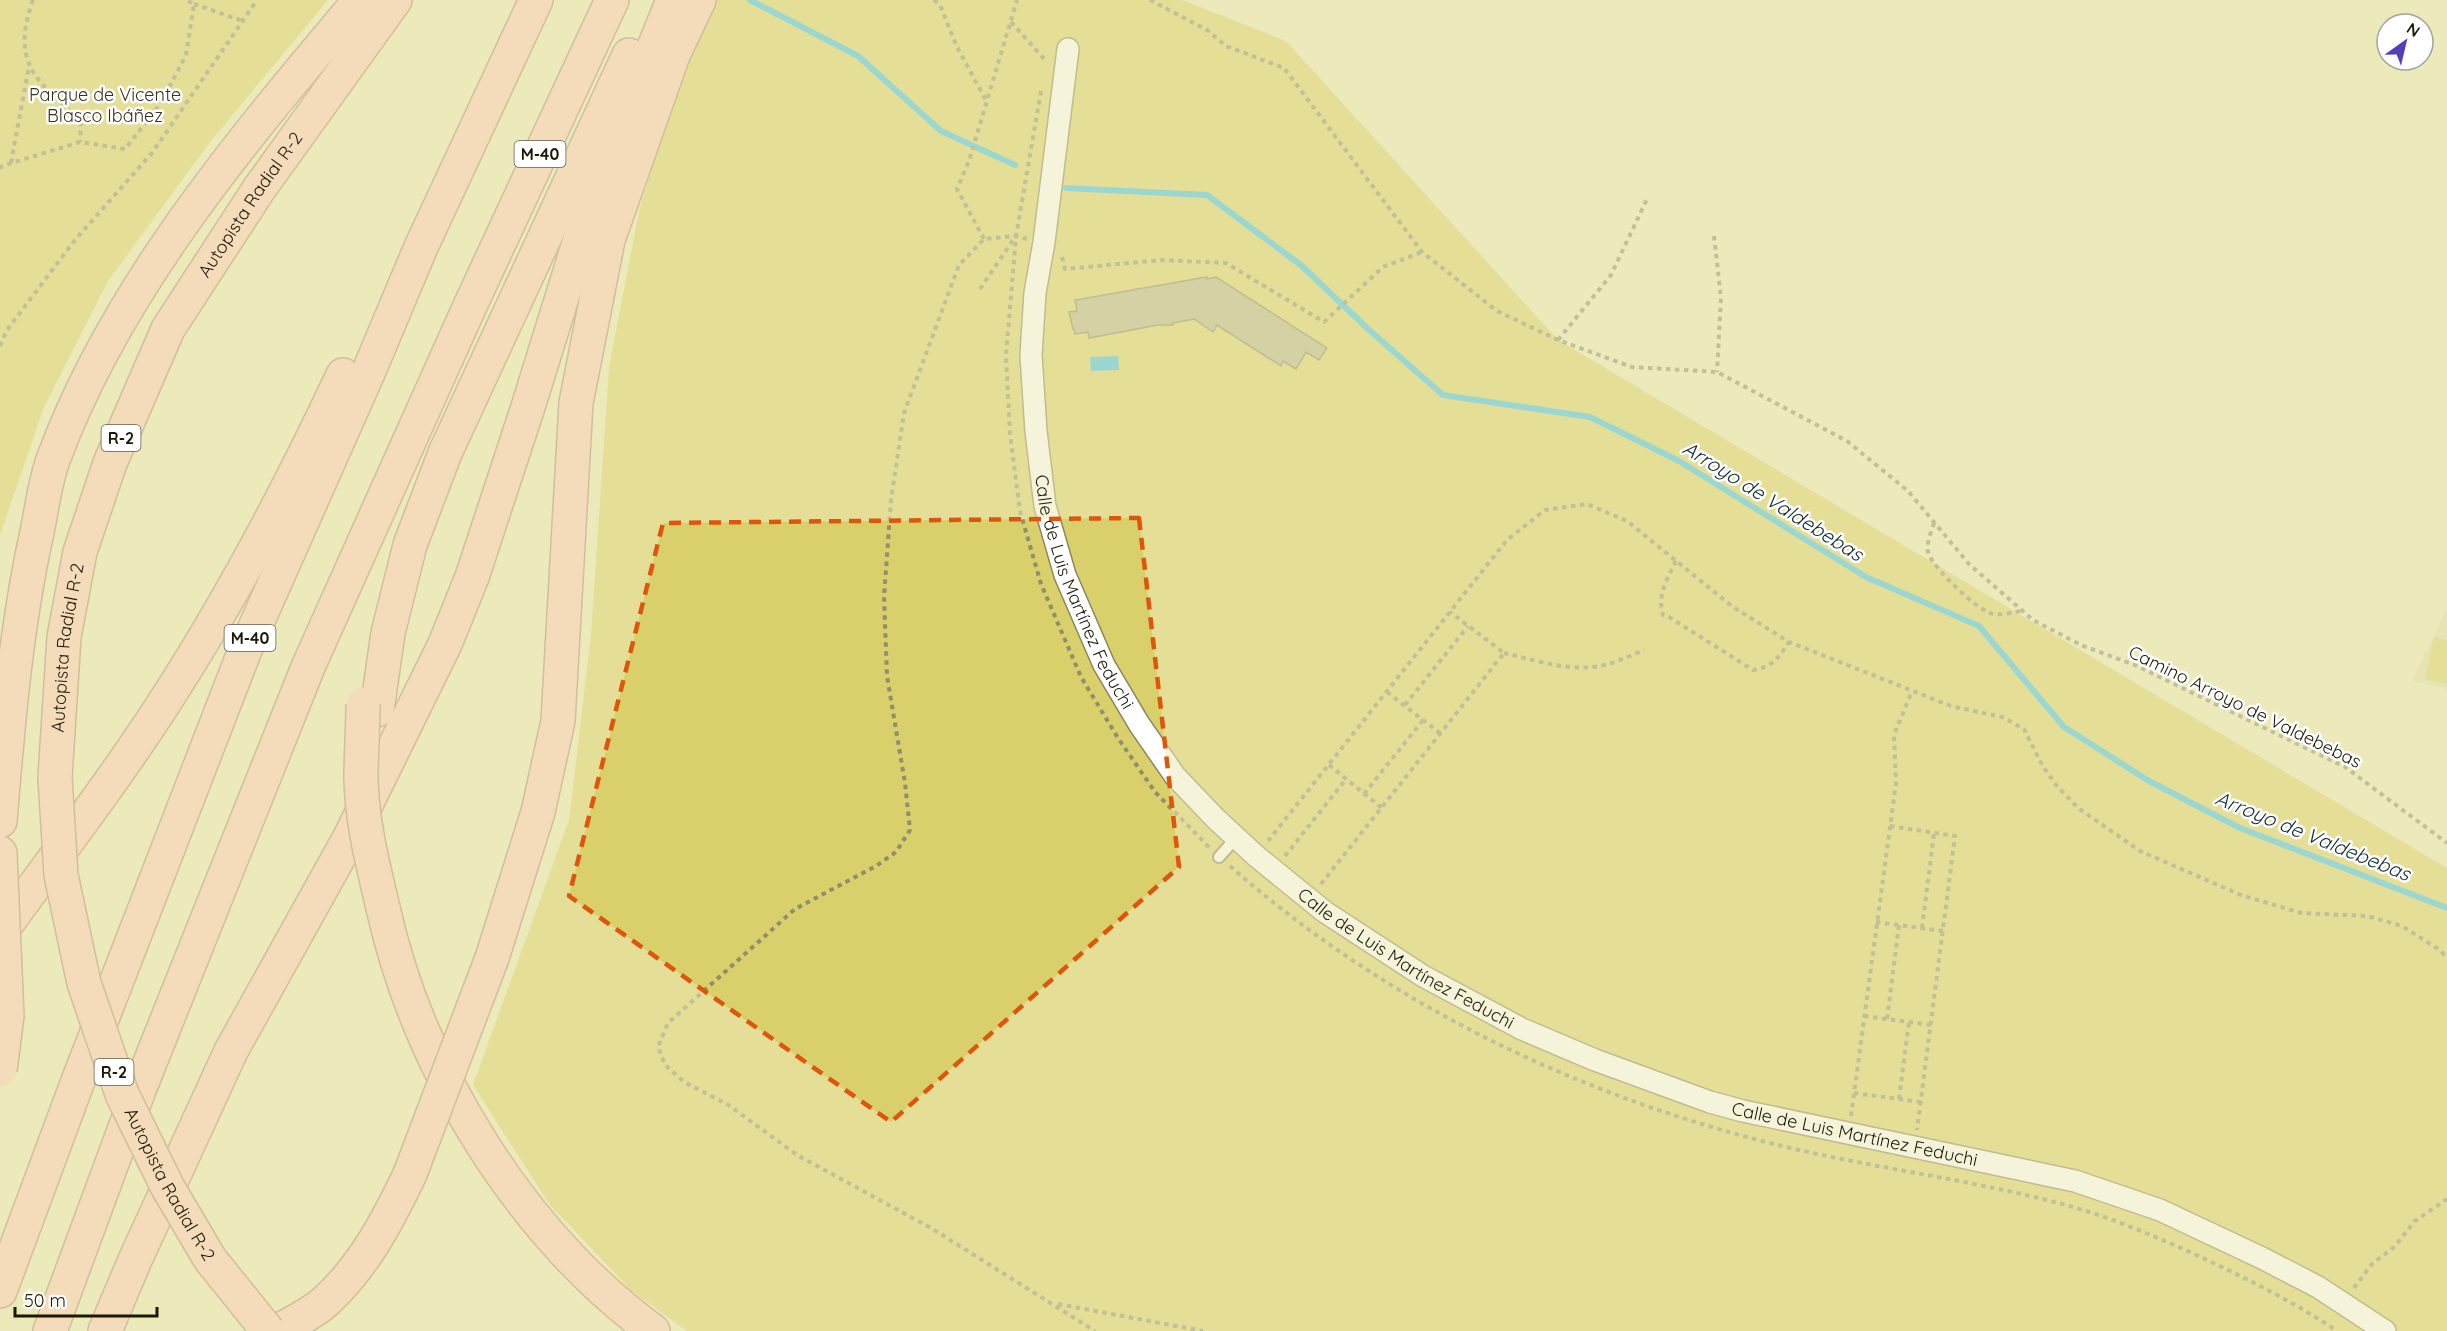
<svg xmlns="http://www.w3.org/2000/svg" width="2447" height="1331" font-family="Quicksand,sans-serif">
	<style>
		.built { fill: #e1dda9 }
		.green { fill: #d9d06c }
		.water { fill: #39c1ec }
		.lines { fill: none; stroke-linecap: round; stroke-linejoin: round }
		.stream { stroke: #39c1ec; stroke-width: 6 }
		.building { fill: #b7b488; stroke: #8a875d; stroke-width: 1.5 }
		.service-casing { stroke: #8a865c; stroke-width: 14 }
		.minor-casing { stroke: #8a865c; stroke-width: 24 }
		.motorway-casing { stroke: #ad8c78; stroke-width: 36 }
		.path { stroke: #908e6c; stroke-width: 4; stroke-dasharray: 4.5 4.5; stroke-linecap: butt }
		.service { stroke: #fff; stroke-width: 10 }
		.minor { stroke: #fff; stroke-width: 21 }
		.motorway { stroke: #fccab5; stroke-width: 33 }
		.motorway-bridge-casing { stroke: #ad8c78; stroke-width: 36; stroke-linecap: butt }
		.motorway-bridge { stroke: #fccab5; stroke-width: 33 }
		.marked { fill: none; stroke: #de560c; stroke-width: 4.5; stroke-dasharray: 12 8; stroke-linejoin: round }
		.labels { text-anchor: middle; stroke-width: 5; stroke-linejoin: round; paint-order: stroke }
		.shield { fill: #fff; stroke: #5f5e52; stroke-width: 1.5 }
		.shield-label { font-size: 16px; font-weight: bold; fill: #1b1908 }
		.park-label { font-size: 18px; fill: #35331c; stroke: #fff }
		.street-label { font-size: 18px; fill: #1b1908; stroke: #fff }
		.water-label { font-size: 20px; font-style: italic; fill: #122e38; stroke: #fff }
	</style>
	<rect width="100%" height="100%" fill="#ece9bb"/>
	<path class="built" d="M2447,608V689L2412,681Z"/>
	<g class="green">
		<path d="M0,0H328L210,142L108,281L44,407L0,535Z"/>
		<path d="M709,0H1182L1286,41L1558,340L2447,868V1331H687L632,1291L550,1205L473,1085L569,820L591,635L609,367L640,207L698,23Z"/>
		<path d="M2434,637L2447,640V684L2425,679Z"/>
	</g>
	<path class="water" d="M1118,356L1119,370L1091,371L1090,357Z"/>
	<g class="lines">
		<g class="stream">
			<path d="M750,0L858,56L941,131L1015,165"/>
			<path d="M1066,188L1207,195L1302,266L1367,328L1443,395L1590,417L1679,461L1866,577L1979,626L2064,727L2149,781L2240,828L2447,908"/>
		</g>
	</g>
	<path class="building" d="M1207,277V279L1216,277L1327,348L1319,360L1306,352L1296,369L1283,361L1281,366L1217,325L1213,332L1194,319L1173,323V325H1158L1089,338L1088,332L1075,334L1074,329H1073L1069,312L1077,311L1075,300Z"/>
	<g class="lines">
		<g class="service-casing">
			<path id="service" d="M1219,857L1236,838"/>
		</g>
		<g class="minor-casing">
			<g id="minor">
				<path id="s1" d="M1068,49L1044,242L1035,293L1031,355L1036,431L1045,506L1065,575L1104,665L1139,724L1175,776L1215,818L1256,856L1325,912L1423,976L1522,1029L1595,1060L1710,1102L1743,1111L2075,1181L2160,1210L2262,1258L2318,1287L2385,1331"/>
			</g>
		</g>
		<g class="motorway-casing">
			<g id="motorway">
				<path d="M377,710L388,633L410,545L445,453L629,55"/>
				<path id="s2" d="M55,777L64,637L80,552L110,463L168,329L259,189L395,0"/>
				<path d="M0,821C8,724 16,627 37,532C42,508 45,482 53,460C116,288 244,138 360,0"/>
				<path d="M0,853L1,879"/>
				<path d="M383,908C419,1069 520,1233 653,1331"/>
				<path d="M0,933C55,857 113,782 164,703C232,598 290,488 343,375"/>
				<path d="M492,958L538,812L558,721L576,403L608,240L673,55L699,0"/>
				<path d="M0,1291L78,1081L245,650L368,373L421,247L536,0"/>
				<path d="M50,1331L139,1090L308,667L469,308L612,0"/>
				<path d="M105,1331L135,1260L231,1051L350,837L445,644L472,577L528,407L591,204L673,0"/>
				<path d="M278,1331C294,1322 313,1313 326,1301C364,1266 388,1220 410,1174"/>
			</g>
		</g>
		<g class="path">
			<path d="M33,0C10,64 37,81 81,121L80,142"/>
			<path d="M934,0L940,5L957,47L987,102"/>
			<path d="M1150,0L1207,30L1226,46L1284,68L1422,252L1497,311L1558,340L1632,367L1717,372L1847,441L1908,491L1969,564L2033,620L2081,645L2137,666L2345,767L2447,843"/>
			<path d="M194,4L243,21"/>
			<path d="M1011,22L1046,61"/>
			<path d="M1041,91L1016,236L1006,355L1010,434L1020,511L1041,584L1081,677L1118,738L1155,792L1211,849"/>
			<path d="M11,163L29,66"/>
			<path d="M0,169L2,166L80,142L125,149L161,103L186,55L194,4L186,0"/>
			<path d="M1714,236L1721,298L1717,372"/>
			<path d="M984,239L957,189L969,161L1017,0"/>
			<path d="M1027,239L1016,236L984,239L959,265L904,413L891,500L884,597L887,676L905,783L910,830L896,852L876,866L795,909L668,1023L658,1047L665,1065L684,1082L727,1104L797,1155L931,1228L1095,1331"/>
			<path d="M1062,257L1065,269L1161,260L1226,263L1324,322L1383,267L1422,252"/>
			<path d="M980,289L1015,237"/>
			<path d="M1558,340L1611,275L1647,199"/>
			<path d="M0,346L7,330L75,240L152,153L257,0"/>
			<path d="M1934,523C1931,533 1925,545 1929,555C1936,570 1978,612 1994,614C2003,615 2014,612 2022,611"/>
			<path d="M1676,561C1667,579 1657,595 1663,615L1669,617L1753,670C1772,667 1779,658 1789,642"/>
			<path d="M1504,653C1532,659 1562,670 1591,667C1610,666 1627,657 1644,650"/>
			<path d="M1387,692L1441,734"/>
			<path d="M1405,705L1468,626"/>
			<path d="M1329,765L1382,808"/>
			<path d="M1364,794L1423,720"/>
			<path d="M1890,826L1955,836L1917,1130"/>
			<path d="M1268,841L1507,540L1545,510L1587,504L1627,521L1733,607L1789,642L1951,706L2002,717L2024,729L2042,765L2056,785L2078,808L2140,851L2241,895L2301,913L2367,916L2402,926L2440,950L2447,958"/>
			<path d="M1285,856L1346,779"/>
			<path d="M1230,866C1382,1000 1566,1090 1762,1141C1862,1167 1966,1178 2066,1205C2113,1218 2159,1238 2203,1258C2249,1280 2294,1302 2337,1331"/>
			<path d="M1321,884L1504,653L1450,612"/>
			<path d="M1876,922L1943,931"/>
			<path d="M1922,928L1934,833"/>
			<path d="M1864,1016L1931,1025"/>
			<path d="M1887,1019L1899,925"/>
			<path d="M1854,1093L1921,1102"/>
			<path d="M1899,1099L1909,1022"/>
			<path d="M1851,1116L1896,783L1894,735L1912,691"/>
			<path d="M2354,1288L2372,1264L2394,1247L2415,1221L2447,1199"/>
			<path d="M1058,1304L1203,1331"/>
		</g>
		<use href="#service" class="service"/>
		<use href="#minor" class="minor"/>
		<use href="#motorway" class="motorway"/>
		<g class="motorway-bridge-casing">
			<g id="motorway-bridge">
				<path d="M363,704C363,729 361,754 361,779C362,823 373,865 383,908"/>
				<path id="s3" d="M55,777L61,875L84,983L122,1094L167,1186L210,1259L268,1331"/>
				<path d="M0,1070L7,1016L1,879"/>
				<path d="M410,1174L492,958"/>
			</g>
		</g>
		<use href="#motorway-bridge" class="motorway-bridge"/>
	</g>
	<path d="M0 0H2447V1331H0ZM1139,518L1179,867L891,1122L569,896L663,523Z" fill="#ece9bb" fill-opacity=".55" fill-rule="evenodd"/>
	<path class="marked" d="M1139,518L1179,867L891,1122L569,896L663,523Z"/>
	<g class="labels">
		<g class="shield">
			<rect x="514.5" y="141" width="51" height="26" rx="4.5"/>
			<rect x="101.5" y="425" width="39" height="26" rx="4.5"/>
			<rect x="224.5" y="625" width="51" height="26" rx="4.5"/>
			<rect x="94.5" y="1059" width="39" height="26" rx="4.5"/>
		</g>
		<g class="shield-label">
			<text x="540" y="160">M-40</text>
			<text x="121" y="444">R-2</text>
			<text x="250" y="644">M-40</text>
			<text x="114" y="1078">R-2</text>
		</g>
		<g class="park-label">
			<text x="105" y="101">Parque de Vicente<tspan x="105" dy="21">Blasco Ibáñez</tspan></text>
		</g>
		<g class="street-label">
			<text dy="6" stroke="none"><textPath href="#s2" startOffset="616">Autopista Radial R-2</textPath></text>
			<text dy="6" stroke="none"><textPath href="#s1" startOffset="554">Calle de Luis Martínez Feduchi</textPath></text>
			<text dy="6" stroke="none"><textPath href="#s2" startOffset="130">Autopista Radial R-2</textPath></text>
			<text transform="translate(2245 707) rotate(26)" y="6">Camino Arroyo de Valdebebas</text>
			<text dy="6" stroke="none"><textPath href="#s1" startOffset="1058">Calle de Luis Martínez Feduchi</textPath></text>
			<text dy="6" stroke="none"><textPath href="#s1" startOffset="1544">Calle de Luis Martínez Feduchi</textPath></text>
			<text dy="6" stroke="none"><textPath href="#s3" startOffset="428">Autopista Radial R-2</textPath></text>
		</g>
		<g class="water-label">
			<text transform="translate(1773 501) rotate(32)" y="7">Arroyo de Valdebebas</text>
			<text transform="translate(2313 836) rotate(22)" y="7">Arroyo de Valdebebas</text>
		</g>
	</g>
	<g transform="translate(2405 42) rotate(34)"><circle r="28" fill="#ffffff" stroke="#a4a39c" stroke-width="1.5"/>
	<path d="M0-4.5L10 22L0 15L-10 22Z" fill="#5340b8"/>
	<text y="-9" font-size="16" font-weight="bold" text-anchor="middle" fill="#1b1908">N</text>
	</g>
	<path d="M15 1307v9h142v-9" fill="none" stroke="#1b1908" stroke-width="3"/>
	<text x="24" y="1307" font-size="18" fill="#1b1908" stroke="#ffffff" stroke-width="4.5" paint-order="stroke">50 m</text>
</svg>
